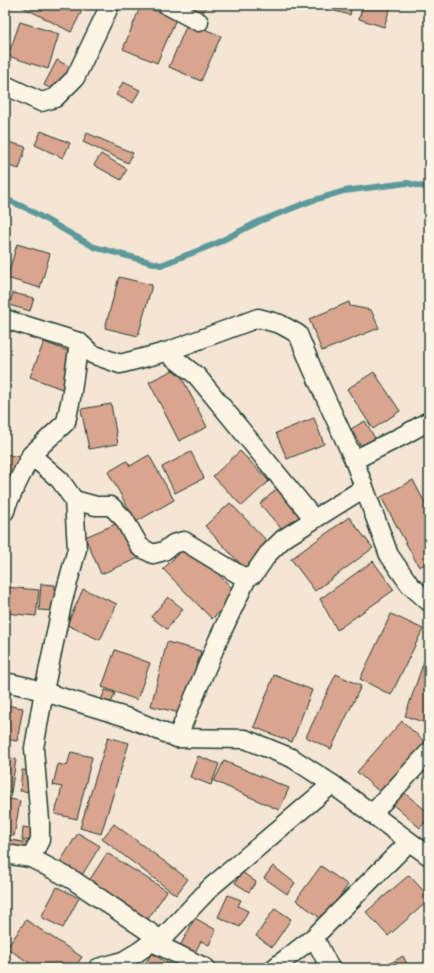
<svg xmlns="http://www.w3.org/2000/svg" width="434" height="973" font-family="'Shantell Sans',sans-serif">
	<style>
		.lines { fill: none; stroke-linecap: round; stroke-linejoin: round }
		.stream { stroke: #5d999b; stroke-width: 6 }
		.building { fill: #daa58f; stroke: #1f3d34 }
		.minor-casing { stroke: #1f3d34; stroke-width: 21 }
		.minor { stroke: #fcf5e5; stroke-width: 18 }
	</style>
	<rect width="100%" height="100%" fill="#f5e5d4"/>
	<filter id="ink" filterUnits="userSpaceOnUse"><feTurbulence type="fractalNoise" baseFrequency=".025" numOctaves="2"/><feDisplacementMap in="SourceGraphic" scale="8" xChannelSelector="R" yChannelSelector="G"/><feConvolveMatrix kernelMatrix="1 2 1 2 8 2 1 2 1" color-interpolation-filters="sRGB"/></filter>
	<g filter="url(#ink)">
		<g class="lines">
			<path class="stream" d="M5,199L24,207L94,247L161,265L215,244L260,221L311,201L344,191L407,183L429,188"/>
		</g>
		<g class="building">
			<path d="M19,5H85L71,32Z"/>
			<path d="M141,5L176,19L157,63L123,49Z"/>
			<path d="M179,5H208L200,17Z"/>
			<path d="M328,5H352L350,15L327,9Z"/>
			<path d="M363,5H391L384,27L359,19Z"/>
			<path d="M20,22L59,34L48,69L8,56Z"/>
			<path d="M188,22L221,36L201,81L169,67Z"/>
			<path d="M57,60L72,68L59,93L44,85Z"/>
			<path d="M123,82L140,90L133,103L116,95Z"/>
			<path d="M5,99L10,101L5,115Z"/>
			<path d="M41,131L70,143L63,158L35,145Z"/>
			<path d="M87,133L133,153L128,163L83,142Z"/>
			<path d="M5,141L26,147L19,169L5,165Z"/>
			<path d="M101,154L127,169L121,180L94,165Z"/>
			<path d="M17,244L50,254L40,288L7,278Z"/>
			<path d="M119,277L152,285L138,336L105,328Z"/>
			<path d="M13,293L34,298L30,311L9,305Z"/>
			<path d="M349,302L350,306L371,310L379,328L322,351L309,319Z"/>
			<path d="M44,342L76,354L62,389L30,377Z"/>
			<path d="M177,368L207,427L179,441L149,382Z"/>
			<path d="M374,372L400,411L373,429L347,389Z"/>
			<path d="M111,404L118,444L89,449L81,409Z"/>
			<path d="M314,418L324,444L287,459L276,433Z"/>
			<path d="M365,421L376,440L362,448L351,429Z"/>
			<path d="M240,451L269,481L242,506L213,476Z"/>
			<path d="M191,452L204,478L175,493L162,467Z"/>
			<path d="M5,454L19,457L12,492L5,491Z"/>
			<path d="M149,455L174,500L136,522L108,472L127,461L130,466Z"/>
			<path d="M413,480L429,511V562L419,567L381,497Z"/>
			<path d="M281,485L306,514L285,533L260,504Z"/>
			<path d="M230,503L270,544L244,568L205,526Z"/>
			<path d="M349,517L373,548L315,591L291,559Z"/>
			<path d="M123,521L139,558L101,574L85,537Z"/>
			<path d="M188,544L238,594L212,619L163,569Z"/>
			<path d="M373,561L394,590L337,630L320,599Z"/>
			<path d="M41,584L55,585L53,611L39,610Z"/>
			<path d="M5,587L39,590L36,616L5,613Z"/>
			<path d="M83,589L117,604L100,640L67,625Z"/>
			<path d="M168,597L183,609L167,629L151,617Z"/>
			<path d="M391,614L423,629L391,695L360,679Z"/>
			<path d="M167,642L201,651L184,714L151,706Z"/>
			<path d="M429,647V724L405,716Z"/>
			<path d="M115,650L150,663L137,700L102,687Z"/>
			<path d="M336,674L361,686L331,749L306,737Z"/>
			<path d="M274,675L312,690L292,742L254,727Z"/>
			<path d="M105,690L115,693L110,706L100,703Z"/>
			<path d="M5,705L23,708L17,741L5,739Z"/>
			<path d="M402,721L427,744L382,794L357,772Z"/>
			<path d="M108,737L129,743L101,834L80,828Z"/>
			<path d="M71,752L92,757L77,819L55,814L62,787L53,785L58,764L67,766Z"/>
			<path d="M198,756L219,764L211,785L190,777Z"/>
			<path d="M5,757L16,759L11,793H5Z"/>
			<path d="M224,761L289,788L279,810L214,781Z"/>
			<path d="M22,770L35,771L34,792L20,791Z"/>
			<path d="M402,791L429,813V817L420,828L392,804Z"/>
			<path d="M5,798L20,801L14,836L5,835Z"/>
			<path d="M114,824L188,879L176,895L102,839Z"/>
			<path d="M23,827L36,829L35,841L22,840Z"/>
			<path d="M78,833L100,846L82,875L60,862Z"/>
			<path d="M5,839L28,843L26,855L5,851Z"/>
			<path d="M107,853L167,891L148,919L89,881Z"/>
			<path d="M273,866L295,883L287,894L264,878Z"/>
			<path d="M321,866L348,885L323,920L296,900Z"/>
			<path d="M242,872L256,882L249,892L235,883Z"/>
			<path d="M409,875L429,897V900L388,936L366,912Z"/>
			<path d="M57,887L79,898L63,928L41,917Z"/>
			<path d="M228,895L241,900L238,906L248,911L240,927L218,917Z"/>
			<path d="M275,908L291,919L272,947L256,936Z"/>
			<path d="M195,918L216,930L209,945L201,941L192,958L178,950Z"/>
			<path d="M26,920L82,957L74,968H37L7,948Z"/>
			<path d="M152,953L174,968H142Z"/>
			<path d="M403,956L409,968H393L391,963Z"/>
		</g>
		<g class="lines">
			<g class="minor-casing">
				<g id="minor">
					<path d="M167,5L199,22"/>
					<path d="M5,85L41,102L55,98L75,78L110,5"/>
					<path d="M5,319L79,342L92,354L120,364L166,352L258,318L280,324L298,334L312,368L354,460L389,555L410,585L429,602"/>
					<path d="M166,352L197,376L314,519"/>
					<path d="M354,460L404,435L429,421"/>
					<path d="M74,500L96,506H111L124,519L140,547L153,554L164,551L173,544L184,541L238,574L247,578"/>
					<path d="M5,511L7,504L31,455L66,422L71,398L79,342"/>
					<path d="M5,682L28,687L129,718L177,738L245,739L292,758L332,784L429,856"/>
					<path d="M177,738L218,640L247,578L254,574L268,554L283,539L364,488"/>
					<path d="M372,814L429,752"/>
					<path d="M5,854L31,858L73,880L161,940"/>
					<path d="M31,858L40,840V821L34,748L44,691L62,604L77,549L74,500L60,480L31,455"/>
					<path d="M314,937L330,968"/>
					<path d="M152,942L206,968"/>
					<path d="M98,968L123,961L138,952L152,942L161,940L211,887L332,784"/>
					<path d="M274,968L314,937L409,842"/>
				</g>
			</g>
			<use href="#minor" class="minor"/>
		</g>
	</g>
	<rect width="434" height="973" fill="none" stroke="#fcf5e5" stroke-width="20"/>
	<rect x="10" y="10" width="414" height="953" fill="none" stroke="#1f3d34" stroke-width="1.5" filter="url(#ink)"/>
</svg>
